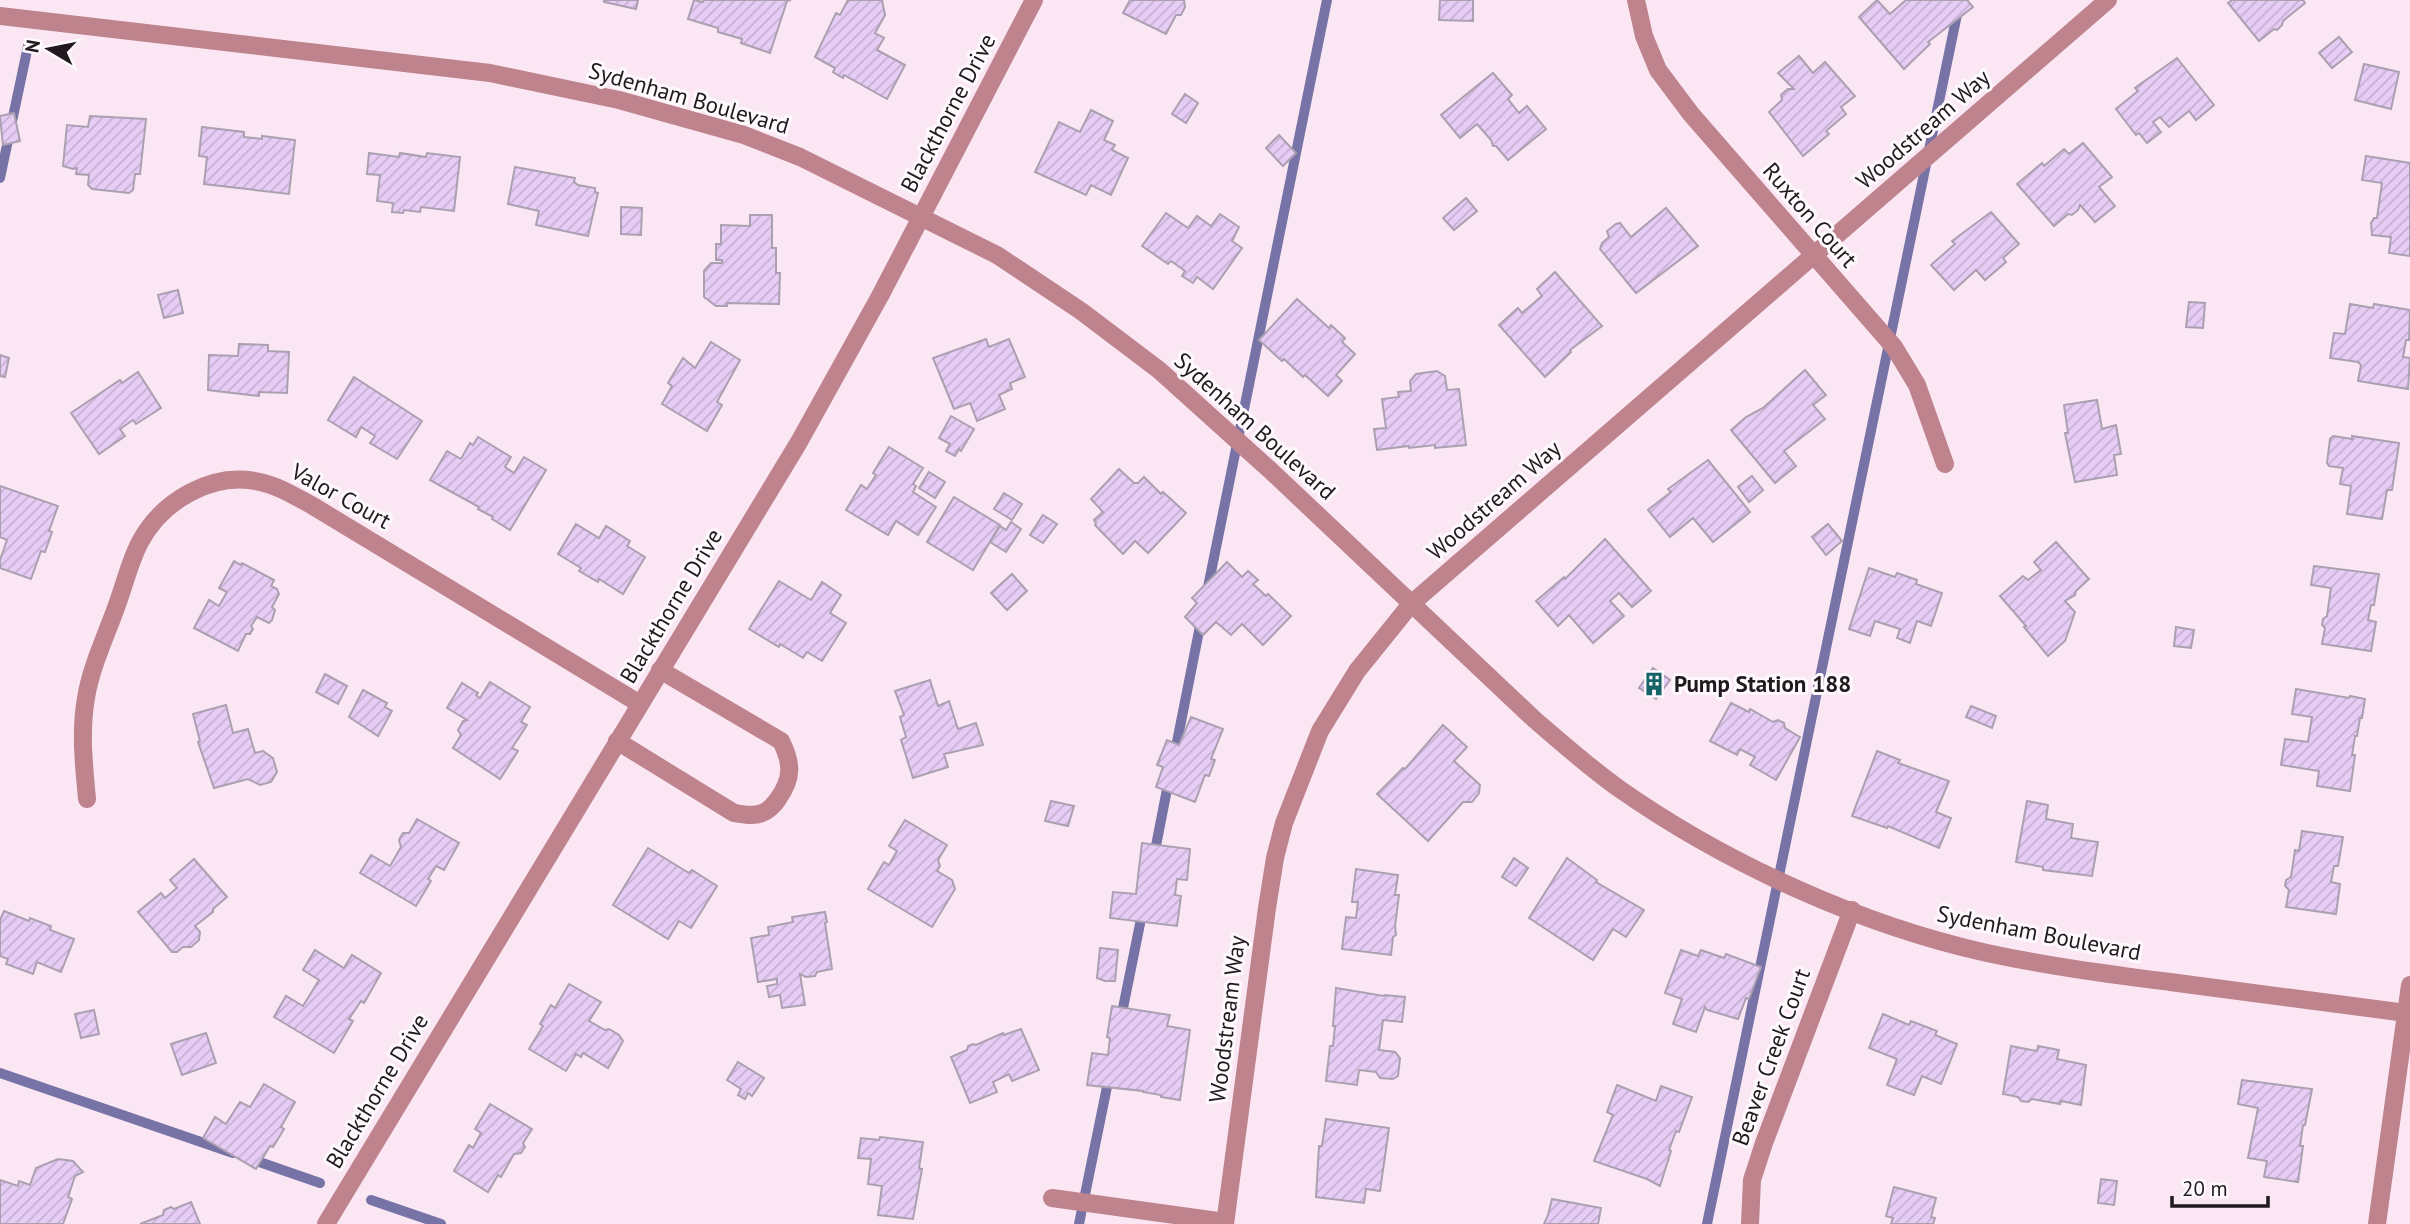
<svg xmlns="http://www.w3.org/2000/svg" width="2410" height="1224" font-family="'PT Sans',sans-serif">
	<style>
		.lines { fill: none; stroke-linecap: round; stroke-linejoin: round }
		.stream { stroke: #7773a6; stroke-width: 10 }
		.building { fill: url(#building-hatch); stroke: #aba0b1; stroke-width: 2 }
		.minor { stroke: #be838c; stroke-width: 18 }
		.labels { text-anchor: middle; stroke-width: 6; stroke-linejoin: round; paint-order: stroke }
		.street-label { font-size: 23px; fill: #20191d; stroke: #fdf9fc }
		.poi-label { font-size: 23px; font-weight: bold; fill: #20191d; stroke: #fdf9fc; text-anchor: start }
	</style>
	<defs>
		<pattern id="building-hatch" width="6" height="6" patternUnits="userSpaceOnUse" patternTransform="scale(1.75)"><rect width="6" height="6" fill="#e7cdf6"/><path d="M-1 1l2-2M0 6l6-6M5 7l2-2" fill="none" stroke="#c6afd2"/></pattern>
	</defs>
	<rect width="100%" height="100%" fill="#fbe7f3"/>
	<g class="lines">
		<g class="stream">
			<path d="M0,178L28,46"/>
			<path d="M1207,592L1327,0"/>
			<path d="M1174,757L1201,621"/>
			<path d="M1154,856L1169,779"/>
			<path d="M1121,1018L1143,909"/>
			<path d="M0,1073L233,1153"/>
			<path d="M248,1158L320,1183"/>
			<path d="M371,1200L441,1224"/>
			<path d="M1079,1224L1109,1077"/>
			<path d="M1707,1224L1960,0"/>
		</g>
	</g>
	<g class="building">
		<path d="M604,0H638L636,9L604,2Z"/>
		<path d="M694,0L703,2L704,0H791L787,1L770,53L741,43L742,39L718,32V28L688,19Z"/>
		<path d="M848,0H882L885,15L875,33L884,38L877,50L905,65L887,99L844,75L843,78L833,72L835,68L815,57L836,13L840,15Z"/>
		<path d="M1130,0H1184L1185,7L1181,15H1176L1166,34L1123,13Z"/>
		<path d="M1440,0H1473V21L1439,20Z"/>
		<path d="M1877,0L1890,14L1906,0H1967L1973,7L1928,42L1930,44L1904,69L1859,17Z"/>
		<path d="M2232,0H2303L2305,3L2283,21L2282,25L2277,30L2274,29L2259,41L2228,3Z"/>
		<path d="M2339,37L2352,52L2332,68L2319,53Z"/>
		<path d="M1799,56L1813,73L1825,62L1855,96L1841,107L1846,114L1826,131L1829,134L1803,156L1769,112L1782,100L1781,95L1788,89H1794L1778,73Z"/>
		<path d="M2177,58L2214,105L2196,120L2189,111L2169,127L2160,117L2153,122L2161,132L2147,143L2139,133L2136,135L2116,109L2138,91L2135,88Z"/>
		<path d="M2364,64L2399,72L2391,109L2355,100Z"/>
		<path d="M1493,73L1512,95L1508,99L1519,113L1527,106L1546,129L1508,160L1496,146H1493L1491,140L1477,124L1460,138L1441,115Z"/>
		<path d="M1185,94L1198,103L1186,123L1172,114Z"/>
		<path d="M1091,110L1113,121L1104,140L1115,145L1112,150L1128,158L1111,195L1091,185L1086,195L1035,172L1059,122L1080,132Z"/>
		<path d="M14,113L20,141L3,145L0,116Z"/>
		<path d="M90,116L146,119L140,174H135L133,190L129,193L92,189L88,185L89,175L76,174L77,168L73,169L63,166L67,125L88,127Z"/>
		<path d="M202,127L244,132V137L262,139V136L295,140L289,194L204,184L207,157L199,156Z"/>
		<path d="M1279,135L1296,153L1283,166L1266,148Z"/>
		<path d="M2083,143L2112,177L2099,187L2115,206L2095,222L2080,205L2078,210L2072,215L2068,214L2054,226L2017,184L2042,163L2044,166L2064,149L2069,154Z"/>
		<path d="M369,153L399,157L400,153L426,157L427,153L460,157L454,211L421,207L420,212L404,210L403,213L392,212L393,203L377,201L380,175L367,174Z"/>
		<path d="M2366,156L2410,163V256L2389,253L2391,237L2372,235L2371,223L2374,218H2377L2382,183L2362,180Z"/>
		<path d="M515,167L575,178L574,182L578,185L595,188V192L598,193L588,236L536,225L539,211L508,204Z"/>
		<path d="M1466,198L1477,211L1454,230L1443,218Z"/>
		<path d="M621,207L642,208L641,235L621,234Z"/>
		<path d="M1666,208L1698,246L1636,293L1600,249L1602,243L1609,237L1607,231L1616,224L1620,223L1631,237Z"/>
		<path d="M1991,212L2019,244L2003,258L2006,262L1985,280L1976,270L1954,290L1931,265L1955,244L1952,241Z"/>
		<path d="M1166,213L1188,228L1197,216L1211,226L1220,214L1239,227L1232,241L1242,248L1213,289L1197,277L1193,283L1182,276L1185,271L1171,261L1168,264L1142,246Z"/>
		<path d="M750,215H772V248H776V273H780L779,304L727,303V306H716L704,297V271L711,263H722V260H716V244H721V225L750,226Z"/>
		<path d="M1555,272L1602,326L1570,350L1571,352L1545,377L1499,325L1518,308L1522,313L1542,296L1537,289Z"/>
		<path d="M178,290L183,313L164,318L158,295Z"/>
		<path d="M1297,299L1329,328L1331,325L1345,338L1342,342L1355,354L1336,375L1342,381L1328,396L1305,375L1303,377L1284,359L1282,361L1259,340Z"/>
		<path d="M2189,302L2205,303L2203,328L2186,327Z"/>
		<path d="M2350,304L2373,308L2374,304L2410,310L2409,340H2406L2403,357L2410,358L2408,389L2358,381L2361,365L2358,362L2330,358L2334,333L2345,334Z"/>
		<path d="M986,339L989,347L1009,339L1025,377L1010,383L1012,389L999,395L1005,409L977,421L970,403L954,409L933,358Z"/>
		<path d="M711,342L740,360L717,402L722,405L707,431L662,404L672,386L668,383L683,358L695,368Z"/>
		<path d="M239,344L268,345V351L289,352L287,393L259,392V396L208,390L209,355L238,356Z"/>
		<path d="M0,355L9,358L5,377L0,376Z"/>
		<path d="M1805,370L1826,395L1813,405L1825,419L1784,451L1796,466L1775,483L1731,430L1746,417L1763,408Z"/>
		<path d="M1437,371L1445,376L1447,390L1459,389L1466,445L1435,448V445L1409,448V446L1377,450L1374,429L1386,428L1382,399L1399,397L1398,392L1411,391L1410,381L1416,374Z"/>
		<path d="M138,372L161,408L136,424L133,420L120,429L125,436L99,454L71,413L120,380L122,383Z"/>
		<path d="M354,377L422,421L397,459L370,443L375,436L361,427L356,437L328,420Z"/>
		<path d="M2097,400L2102,429L2116,425L2121,454L2114,455L2117,475L2075,482L2065,433H2068L2064,405Z"/>
		<path d="M951,416L974,429L961,451L959,449L955,456L946,451L950,444L939,438Z"/>
		<path d="M2333,436L2352,439V436L2399,443L2392,490H2387L2382,519L2347,514L2351,486L2340,484L2343,468L2329,466L2327,463L2330,439Z"/>
		<path d="M478,437L511,457L505,467L514,473L524,457L546,470L510,530L492,519L493,517L478,509L479,507L430,480L447,451L461,459L470,443L473,445Z"/>
		<path d="M889,447L923,468L913,484L916,486L913,492L936,507L918,535L896,521L888,535L846,510L861,485L867,489L876,475L873,473Z"/>
		<path d="M1708,460L1750,512L1713,542L1693,518L1670,537L1648,510L1671,492L1668,489Z"/>
		<path d="M1119,469L1134,483H1138L1144,477L1161,494L1163,492L1186,513L1148,553L1135,541L1123,554L1095,525L1096,523L1094,520L1103,512L1091,499Z"/>
		<path d="M929,472L945,482L935,498L919,488Z"/>
		<path d="M1752,476L1763,490L1749,502L1738,487Z"/>
		<path d="M0,486L58,506L49,531L52,532L45,552L41,551L31,579L0,568V560L7,540L0,537Z"/>
		<path d="M1004,493L1022,504L1012,520L994,509Z"/>
		<path d="M954,497L1000,525L973,570L927,542Z"/>
		<path d="M1043,515L1057,524L1043,543L1030,535Z"/>
		<path d="M1011,522L1021,529L1006,552L990,542L1000,526L1006,530Z"/>
		<path d="M576,524L599,538L606,526L630,541L627,546L645,557L623,594L599,579L598,582L579,571L581,568L558,554Z"/>
		<path d="M1828,524L1842,541L1826,555L1812,537Z"/>
		<path d="M1605,539L1651,591L1632,607L1619,593L1610,601L1624,616L1593,643L1569,615L1558,626L1536,601L1564,577L1565,579Z"/>
		<path d="M2056,542L2089,579L2076,591L2075,595L2065,601L2075,612L2065,641L2048,656L2024,627L2026,626L2000,596L2023,576L2028,580L2041,570L2034,562Z"/>
		<path d="M234,561L241,565L242,563L274,580L271,586L277,589L279,594L272,607L275,610L272,620L269,623L257,617L251,626L253,629L250,634H246L238,651L194,628L209,600L219,606L227,592L219,588Z"/>
		<path d="M1227,562L1242,577L1248,571L1258,580L1253,584L1266,596L1268,594L1291,616L1263,645L1242,624L1231,635L1216,622L1203,635L1185,617L1197,603L1192,598Z"/>
		<path d="M2314,566L2379,574L2374,605H2371L2368,620L2376,622L2371,651L2322,644L2325,628L2322,625L2323,619L2327,616L2331,588L2311,585Z"/>
		<path d="M1869,568L1895,577L1897,573L1917,580L1916,584L1942,593L1931,626L1917,621L1910,643L1897,638L1900,629L1875,621L1870,636L1849,629Z"/>
		<path d="M1012,574L1027,591L1007,610L991,593Z"/>
		<path d="M779,581L811,600L822,582L841,595L830,613L846,623L822,661L807,652L803,658L780,644L779,647L749,629Z"/>
		<path d="M2176,627L2194,630L2191,648L2174,646Z"/>
		<path d="M1653,668L1670,680L1656,699L1639,688Z"/>
		<path d="M325,674L347,686L338,704L316,692Z"/>
		<path d="M930,680L938,706L949,701L958,729L976,723L983,745L944,754L948,767L913,778L901,740L906,737L900,717L904,715L895,691Z"/>
		<path d="M490,682L530,707L521,722L527,725L512,748L518,751L500,779L453,748L461,735L458,730L463,721L467,720L447,708L462,683L478,693L476,695L480,698Z"/>
		<path d="M2296,689L2349,698L2350,696L2365,699L2362,718H2360L2357,736H2355L2352,755H2355L2350,791L2317,786L2319,771L2281,765L2285,739L2308,742L2312,717L2292,714Z"/>
		<path d="M363,690L387,703L385,707L392,711L378,736L349,717Z"/>
		<path d="M1731,703L1749,712L1750,709L1773,722L1778,720L1784,723L1785,728L1800,737L1776,780L1750,765L1755,757L1740,749L1737,755L1710,741Z"/>
		<path d="M226,705L233,733L248,729L255,753L263,751L273,758L277,772L271,782L260,785L248,779L214,788L198,742L200,741L193,714Z"/>
		<path d="M1971,706L1996,716L1992,728L1966,717Z"/>
		<path d="M1191,717L1223,729L1211,759L1215,760L1209,776L1205,775L1195,802L1156,787L1163,767L1157,765L1167,740L1179,745Z"/>
		<path d="M1443,725L1467,747L1454,761L1480,785L1479,793L1472,802H1463L1428,841L1377,794L1403,768L1405,769Z"/>
		<path d="M1877,751L1900,760L1898,763L1949,781L1936,812L1951,818L1939,848L1888,826L1887,828L1852,816Z"/>
		<path d="M1051,801L1074,806L1068,826L1045,821Z"/>
		<path d="M2027,801L2048,805L2046,819L2073,824L2071,838L2098,842L2092,876L2043,870V867L2016,862Z"/>
		<path d="M417,819L459,843L444,870L436,866L428,879L431,881L416,906L360,873L371,855L390,866L401,847L399,840L403,833H409Z"/>
		<path d="M905,820L947,845L938,860L940,866L937,871L952,880L955,889L932,927L868,889L884,862L889,865L897,851L889,846Z"/>
		<path d="M2302,831L2343,837L2338,866H2334L2331,882L2340,884L2336,914L2286,907L2289,890L2285,886L2286,880L2291,877L2295,850L2299,851Z"/>
		<path d="M1142,843L1190,849L1187,880L1177,879L1175,895L1181,896L1177,926L1110,918L1113,892L1136,894Z"/>
		<path d="M648,848L689,873L692,870L717,886L691,928L679,921L668,939L613,905Z"/>
		<path d="M1514,858L1528,868L1516,886L1502,877Z"/>
		<path d="M1567,858L1597,880L1596,882L1644,910L1626,937L1613,929L1593,960L1529,918Z"/>
		<path d="M194,859L227,897L213,909V912L195,926L200,932L199,940L191,947H183L177,952H172L138,912L161,893L165,898L177,888L170,880Z"/>
		<path d="M1356,869L1398,875L1395,895H1399L1395,926L1396,935L1393,937L1391,955L1342,949L1346,917L1356,918L1358,902H1352Z"/>
		<path d="M4,911L29,921L30,918L51,926L50,930L74,939L61,972L37,962L33,974L6,964L8,959L0,956V920Z"/>
		<path d="M825,912L827,922L825,923L832,969L817,972L815,976L806,977L800,974L805,1005L782,1008L780,995L769,997L767,986L777,984V979L758,982L751,938L769,935L768,927L793,922L792,917Z"/>
		<path d="M1100,948L1118,950L1115,981H1105L1097,978Z"/>
		<path d="M315,950L344,968L352,955L381,973L364,1003L361,1001L349,1019L353,1021L334,1053L274,1017L286,996L303,1006L319,980L303,970Z"/>
		<path d="M1681,950L1698,956L1701,950L1724,958L1726,954L1761,967L1749,999L1746,998L1738,1019L1707,1010L1705,1007L1696,1032L1673,1024L1682,999L1665,993Z"/>
		<path d="M569,984L601,1002L589,1021L605,1030L609,1029L619,1035L623,1041L608,1068L583,1053L581,1057L576,1054L566,1071L529,1049L543,1026L540,1024L551,1005L555,1008Z"/>
		<path d="M1336,988L1384,996L1385,995L1405,997L1402,1022L1383,1020L1379,1050L1395,1052L1400,1058L1398,1076L1393,1079L1380,1078L1376,1072L1359,1070L1357,1085L1326,1081L1330,1046H1333L1335,1026H1333Z"/>
		<path d="M1112,1006L1170,1015L1167,1026L1190,1030L1180,1100L1161,1097V1095L1143,1092V1091L1087,1085L1092,1053L1108,1055L1110,1038L1107,1037Z"/>
		<path d="M94,1010L99,1034L81,1038L75,1014Z"/>
		<path d="M1883,1014L1909,1025L1911,1021L1937,1031L1935,1035L1957,1044L1941,1084L1922,1076L1914,1095L1887,1085L1897,1059L1869,1048Z"/>
		<path d="M1021,1029L1039,1070L1012,1081L1009,1074L993,1082L997,1092L970,1103L951,1057L967,1050L968,1046L973,1044L976,1045L1003,1033L1004,1035Z"/>
		<path d="M206,1033L216,1063L182,1075L171,1044Z"/>
		<path d="M2011,1046L2037,1051L2038,1046L2059,1050L2057,1059L2086,1065L2081,1105L2061,1101L2060,1104L2032,1099L2028,1102L2021,1101L2018,1097L2003,1094Z"/>
		<path d="M738,1062L764,1078L752,1096L748,1093L745,1099L738,1095L741,1089L727,1080Z"/>
		<path d="M2242,1080L2312,1089L2305,1125H2303L2300,1146H2303L2298,1182L2264,1177L2267,1161L2248,1158L2258,1108L2238,1104Z"/>
		<path d="M264,1084L295,1102L281,1127L284,1129L273,1147L270,1146L256,1169L203,1138L215,1117L226,1124L240,1102L250,1107Z"/>
		<path d="M1617,1085L1656,1101L1661,1086L1692,1097L1679,1132L1676,1131L1669,1150L1671,1151L1660,1186L1647,1179L1594,1161L1613,1115L1607,1112Z"/>
		<path d="M490,1104L532,1129L523,1143L525,1147L521,1153L514,1154L501,1177L498,1175L488,1192L454,1171L469,1145L473,1148L481,1133L475,1129Z"/>
		<path d="M1326,1119L1389,1128L1380,1191L1366,1189L1364,1203L1316,1197L1319,1146H1322Z"/>
		<path d="M880,1137L923,1142L919,1168L922,1169L913,1219L878,1215L882,1186L868,1184L871,1159L858,1158L861,1138L879,1140Z"/>
		<path d="M58,1159L73,1161L83,1172L75,1176L68,1197L72,1199L63,1224H0V1180L18,1186L19,1181L30,1185L36,1168Z"/>
		<path d="M2101,1179L2117,1181L2114,1205L2098,1203Z"/>
		<path d="M1894,1187L1936,1198L1931,1217L1935,1218L1933,1224H1891L1893,1218L1886,1216Z"/>
		<path d="M1552,1199L1601,1208L1598,1224H1544L1548,1215Z"/>
		<path d="M191,1202L200,1224H140L163,1215L164,1210L171,1207L174,1209Z"/>
	</g>
	<g class="lines">
		<g class="minor">
			<path d="M1636,0L1644,36L1658,70L1691,114L1894,347L1917,385L1945,464"/>
			<path d="M0,16L490,73L619,100L744,135L800,157L997,255L1081,311L1159,370L1270,470L1535,720C1563,744 1591,769 1621,790C1727,864 1861,925 1987,953C2047,966 2109,974 2170,982C2249,992 2327,1003 2406,1013"/>
			<path d="M617,741L734,813C743,814 753,817 762,813C768,811 775,804 778,799C793,778 792,763 781,741L660,670"/>
			<path d="M87,799C84,766 80,732 86,698C91,666 107,634 118,602C125,583 130,561 140,542C162,501 212,471 260,482C279,486 296,497 313,506L640,704"/>
			<path d="M1052,1198L1225,1222"/>
			<path d="M326,1224L799,442L880,296L1034,0"/>
			<path d="M1225,1224L1267,908L1275,858L1284,823L1320,731L1357,671L1411,604L2108,0"/>
			<path d="M1750,1224L1752,1180L1764,1143L1852,910"/>
			<path d="M2377,1224L2410,985"/>
		</g>
	</g>
	<defs>
		<g id="building-bare" transform="scale(1.89)"><path d="M-4-6H4V6H1V3H-1V6H-4ZM-2.5-4.3h1.7v1.8h-1.7ZM.8-4.3h1.7v1.8H.8ZM-2.5-1h1.7V.8h-1.7ZM.8-1h1.7V.8H.8Z" fill="#136367" stroke="#fdf9fc" stroke-width="2.5" paint-order="stroke"/></g>
	</defs>
	<g fill-rule="evenodd">
		<use href="#building-bare" x="1654" y="684"/>
	</g>
	<g class="labels">
		<g class="street-label">
			<text transform="translate(689 98) rotate(16)" y="8">Sydenham Boulevard</text>
			<text transform="translate(948 113) rotate(-62)" y="8">Blackthorne Drive</text>
			<text transform="translate(1923 129) rotate(-41)" y="8">Woodstream Way</text>
			<text transform="translate(1810 215) rotate(49)" y="8">Ruxton Court</text>
			<text transform="translate(1255 426) rotate(42)" y="8">Sydenham Boulevard</text>
			<text transform="translate(341 496) rotate(29)" y="8">Valor Court</text>
			<text transform="translate(1494 500) rotate(-41)" y="8">Woodstream Way</text>
			<text transform="translate(671 606) rotate(-59)" y="8">Blackthorne Drive</text>
			<text transform="translate(2039 933) rotate(11)" y="8">Sydenham Boulevard</text>
			<text transform="translate(1227 1019) rotate(-83)" y="8">Woodstream Way</text>
			<text transform="translate(1771 1057) rotate(-70)" y="8">Beaver Creek Court</text>
			<text transform="translate(377 1091) rotate(-59)" y="8">Blackthorne Drive</text>
		</g>
		<g class="poi-label">
			<text x="1674" y="692">Pump Station 188</text>
		</g>
	</g>
	<g transform="translate(49 49) rotate(280)" stroke="#fdf9fc" stroke-width="5" paint-order="stroke">
	<path d="M0-5L12 26L0 18L-12 26Z" fill="#20191d"/>
	<text y="-10" font-size="19" font-weight="bold" text-anchor="middle" fill="#20191d">N</text>
	</g>
	<path d="M2172 1196v10h96v-10" fill="none" stroke="#20191d" stroke-width="3.5"/>
	<text x="2182" y="1196" font-size="21" fill="#20191d" stroke="#fdf9fc" stroke-width="5" paint-order="stroke">20 m</text>
</svg>
